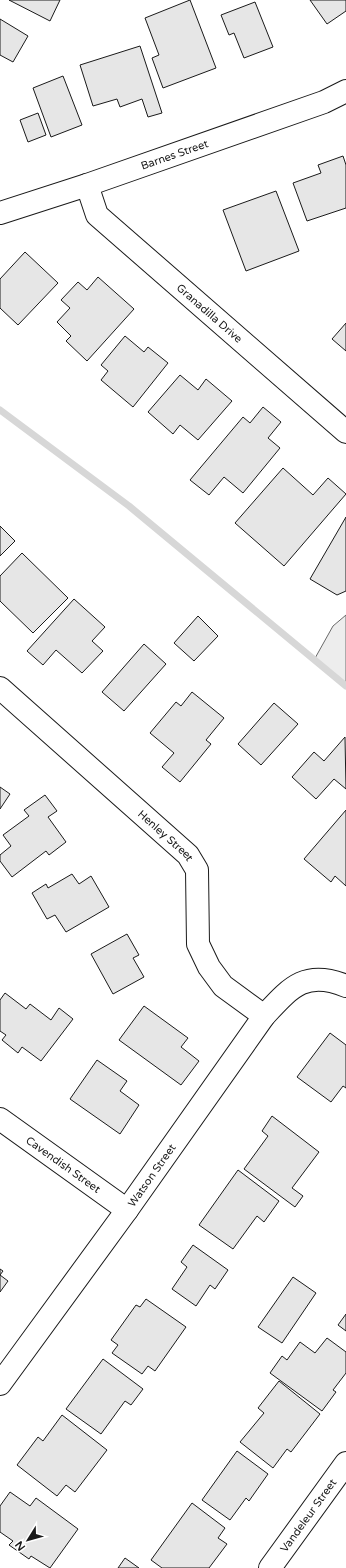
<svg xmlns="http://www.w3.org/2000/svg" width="346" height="1568" font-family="'Varela Round',sans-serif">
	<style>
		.built { fill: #ededed; stroke: #6a6a6a }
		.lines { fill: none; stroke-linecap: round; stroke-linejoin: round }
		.stream { stroke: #d7d7d7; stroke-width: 7 }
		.building { fill: #e6e6e6; stroke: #1a1a1a }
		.minor-casing { stroke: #1a1a1a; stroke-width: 24 }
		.minor { stroke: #fff; stroke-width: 22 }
		.labels { text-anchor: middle; stroke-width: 3; stroke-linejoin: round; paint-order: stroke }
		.street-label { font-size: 11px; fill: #1a1a1a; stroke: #fff }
	</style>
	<rect width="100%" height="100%" fill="#fff"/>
	<path class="built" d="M346,615V685L314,660L333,626Z"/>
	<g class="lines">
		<path class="stream" d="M0,410L129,506L346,686"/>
	</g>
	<g class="building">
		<path d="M9,0H60L50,21Z"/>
		<path d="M190,0L216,68L163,88L152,58L159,55L145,18Z"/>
		<path d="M310,0H346V11L327,24Z"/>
		<path d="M255,2L273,47L244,58L234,33L229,35L221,15Z"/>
		<path d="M0,19L28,36L13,62L0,55Z"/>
		<path d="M140,46L162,113L148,117L142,99L120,107L117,99L93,106L80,65Z"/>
		<path d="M63,76L82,125L51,137L33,88Z"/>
		<path d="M38,113L46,135L28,142L20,120Z"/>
		<path d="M343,156L346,165V208L307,221L293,183L321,173L318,165Z"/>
		<path d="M276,191L299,251L246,271L223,210Z"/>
		<path d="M25,252L58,283L18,325L0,308V279Z"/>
		<path d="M98,277L134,309L87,361L66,341L71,336L57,322L70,308L61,300L78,282L87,290Z"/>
		<path d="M346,323V351L332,339Z"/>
		<path d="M125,336L144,352L148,347L168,363L133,407L101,380L108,371L101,365Z"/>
		<path d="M180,375L198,390L206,379L232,401L198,440L180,425L173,434L148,412Z"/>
		<path d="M263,407L281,422L268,438L280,448L243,493L224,477L209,495L190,480L243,417L250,423Z"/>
		<path d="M283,468L313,495L328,478L346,494L284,566L235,523Z"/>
		<path d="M346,517V591L337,595L310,579Z"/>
		<path d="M0,526L15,541L0,556Z"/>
		<path d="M22,553L68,598L33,633L0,601V576Z"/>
		<path d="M74,599L105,627L92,641L103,651L82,673L56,650L43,665L27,651Z"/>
		<path d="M198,616L218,636L194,661L174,643Z"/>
		<path d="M144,644L166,664L124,711L102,692Z"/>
		<path d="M192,692L224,718L206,740L211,744L180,782L162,767L174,753L150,733L176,702L181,706Z"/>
		<path d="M274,703L298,724L261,765L238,744Z"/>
		<path d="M345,737L346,789L334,779L316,799L292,777L314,752L324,761Z"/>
		<path d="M0,787L10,794L0,809Z"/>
		<path d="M45,795L57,811L48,817L66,842L49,855L46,851L12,877L0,861V855L11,846L3,835L29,816L24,810Z"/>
		<path d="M346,810V886L335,876L331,882L304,859Z"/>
		<path d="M72,874L79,884L91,876L109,907L66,932L55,915L47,919L32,893L46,884L48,888Z"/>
		<path d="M127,934L139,955L133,958L144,977L113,994L91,954Z"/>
		<path d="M5,993L26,1009L30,1004L51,1020L59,1008L73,1019L41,1061L22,1047L18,1053L2,1040L6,1035L0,1031V1000Z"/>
		<path d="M144,1006L188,1038L181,1047L199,1061L181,1085L119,1040Z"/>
		<path d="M330,1033L346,1045V1088L343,1086L331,1102L297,1077Z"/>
		<path d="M97,1060L127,1081L120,1091L139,1105L120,1134L70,1099Z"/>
		<path d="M272,1116L319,1152L292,1188L303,1196L295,1207L244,1169L268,1136L262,1131Z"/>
		<path d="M238,1170L279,1201L264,1222L257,1216L233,1249L199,1225Z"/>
		<path d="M193,1245L228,1270L215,1289L210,1285L196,1306L172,1289L187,1267L181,1262Z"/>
		<path d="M0,1269L3,1271L0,1275L8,1281L0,1292Z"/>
		<path d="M293,1277L316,1293L282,1343L258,1327Z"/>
		<path d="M146,1299L186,1327L155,1371L148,1366L142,1374L112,1353L118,1345L111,1340L136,1305L140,1307Z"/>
		<path d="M346,1314V1331L338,1325Z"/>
		<path d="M327,1338L346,1352V1373L333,1390L336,1392L322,1411L270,1373L282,1356L287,1360L300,1342L315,1353Z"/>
		<path d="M103,1359L143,1389L131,1405L125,1401L101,1434L66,1409Z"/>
		<path d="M279,1381L320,1414L291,1452L287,1449L273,1468L240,1442L264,1413L258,1408Z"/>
		<path d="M62,1415L107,1450L75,1492L66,1485L57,1496L17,1465L38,1437L43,1441Z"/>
		<path d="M237,1451L268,1474L249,1501L246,1498L230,1520L202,1500Z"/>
		<path d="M10,1492L30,1506L36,1498L78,1529L50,1568L31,1556L29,1559L9,1545L13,1541L0,1532V1506Z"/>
		<path d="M192,1503L225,1528L218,1538L227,1544L209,1568H162L151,1560Z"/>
		<path d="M125,1558L139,1568H118Z"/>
	</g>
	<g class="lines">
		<g class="minor-casing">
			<g id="minor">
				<path id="s1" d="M87,185L97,215L346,432"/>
				<path id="s2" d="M0,213L87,185L324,102L346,91"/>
				<path id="s3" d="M0,688L188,855L197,870L198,944L209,967L223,986L264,1016"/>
				<path id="s4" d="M0,1119L127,1210"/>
				<path id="s5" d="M0,1384L127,1210L264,1016C290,988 305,969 346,986"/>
				<path id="s6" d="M270,1568L346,1463"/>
			</g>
		</g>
		<use href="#minor" class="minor"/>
	</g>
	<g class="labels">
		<g class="street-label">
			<text dy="4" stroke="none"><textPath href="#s2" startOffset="184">Barnes Street</textPath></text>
			<text dy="4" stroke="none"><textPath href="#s1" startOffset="181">Granadilla Drive</textPath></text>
			<text dy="4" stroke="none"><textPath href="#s3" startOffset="222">Henley Street</textPath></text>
			<text dy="4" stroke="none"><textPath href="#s4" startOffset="78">Cavendish Street</textPath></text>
			<text dy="4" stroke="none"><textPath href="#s5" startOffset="258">Watson Street</textPath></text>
			<text dy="4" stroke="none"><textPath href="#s6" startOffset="65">Vandeleur Street</textPath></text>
		</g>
	</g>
	<g transform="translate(28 1540) rotate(233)" stroke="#ffffff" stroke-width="3" paint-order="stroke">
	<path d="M0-3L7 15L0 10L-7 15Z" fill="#1a1a1a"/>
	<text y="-6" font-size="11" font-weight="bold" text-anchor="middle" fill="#1a1a1a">N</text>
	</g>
</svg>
